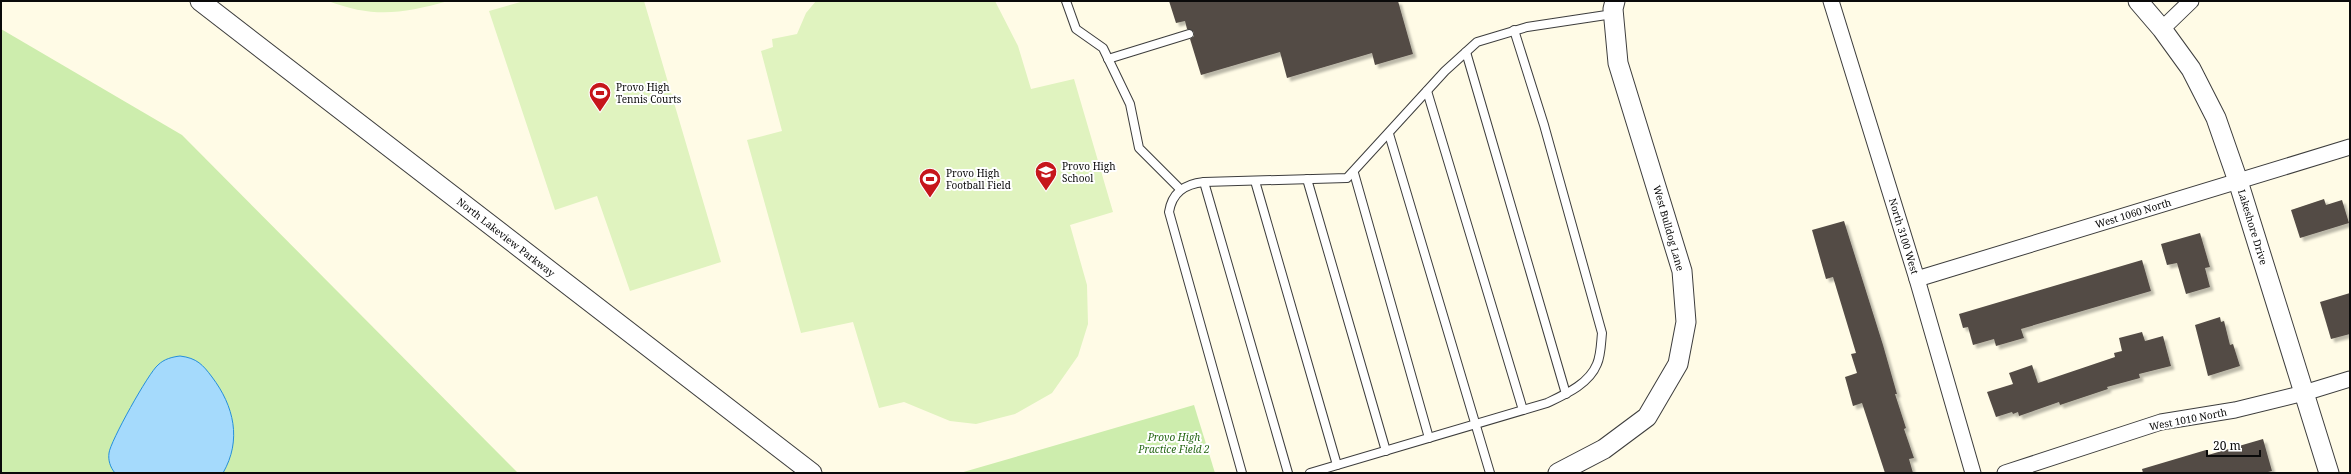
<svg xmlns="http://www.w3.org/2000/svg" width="2351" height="474" font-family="'Noto Serif',serif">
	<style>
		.green { fill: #cdedad }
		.pitch { fill: #e0f3bf }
		.water { fill: #a5dafc; stroke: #258fdb }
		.building { fill: #534b45; filter: url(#shadow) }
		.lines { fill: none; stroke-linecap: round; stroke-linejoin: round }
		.service-casing { stroke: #3d3d3d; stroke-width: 10 }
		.minor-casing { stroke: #3d3d3d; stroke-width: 17 }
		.tertiary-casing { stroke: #3d3d3d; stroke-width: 21 }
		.service { stroke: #fff; stroke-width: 8 }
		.minor { stroke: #fff; stroke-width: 15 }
		.tertiary { stroke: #fff; stroke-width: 19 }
		.labels { text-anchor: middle; stroke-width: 4; stroke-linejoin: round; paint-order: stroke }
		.poi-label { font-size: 10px; fill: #0a0a0a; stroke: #fff; text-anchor: start }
		.street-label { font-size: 10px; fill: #0a0a0a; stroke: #fff }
		.park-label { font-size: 10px; font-style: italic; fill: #256615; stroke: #fff }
	</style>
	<defs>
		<filter id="shadow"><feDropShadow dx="3.5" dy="3.5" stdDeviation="1" flood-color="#0004"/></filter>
	</defs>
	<rect width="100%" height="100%" fill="#fffbe6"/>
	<g class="green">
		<path d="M1,29L182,135L518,473H1Z"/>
		<path d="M1194,405L1215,473H960Z"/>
	</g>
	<g class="pitch">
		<path d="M328,1H448C402,14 373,18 328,1Z"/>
		<path d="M524,1H644L721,262L630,291L597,196L555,210L489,11Z"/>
		<path d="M816,1H995L1018,46L1031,89L1074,79L1113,212L1070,225L1087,285L1088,324L1078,356L1052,393L1015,414L976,424L950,421L904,402L879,408L853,322L801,333L747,140L782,131L761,51L773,47L772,39L797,34L806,13Z"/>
	</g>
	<path class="water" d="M180,356C197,358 203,365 212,377C234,406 242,440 223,473H115C110,467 108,460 109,453C110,442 149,372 158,365C164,359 172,357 180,356Z"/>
	<g class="building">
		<path d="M1169,1H1398L1413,54L1375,65L1372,53L1287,78L1280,52L1201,75L1190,39L1194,36V32L1187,29L1185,21L1176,23Z"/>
		<path d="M2324,199L2326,205L2342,200L2349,223L2300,238L2291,210Z"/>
		<path d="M1844,221L1883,345L1897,394H1895L1906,428L1904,429L1914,458L1909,459L1913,473H1885L1862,403L1853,406L1845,377L1857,373L1851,354L1856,353L1833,277L1826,279L1812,230Z"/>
		<path d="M2200,233L2210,267L2205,268L2210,287L2186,294L2177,263L2167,265L2161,244Z"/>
		<path d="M2142,260L2151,291L2021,329L2024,338L1996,346L1994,339L1973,345L1968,327L1963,328L1959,314Z"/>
		<path d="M2350,293V334L2331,339L2320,302Z"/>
		<path d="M2220,317L2221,322L2224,321L2230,345L2233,344L2240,366L2208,376L2195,325Z"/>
		<path d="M2142,332L2145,341L2163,336L2171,366L2139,374L2140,378L2107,387L2108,389L2060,405L2059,402L2019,416L2018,412L2013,414L2012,412L1996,417L1987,392L2013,384L2009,373L2032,365L2038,383L2115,357L2114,353L2122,351L2119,338Z"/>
		<path d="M2263,439L2272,471L2264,473H2143L2142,469L2206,450L2208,455Z"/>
	</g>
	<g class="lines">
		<g class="service-casing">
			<g id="service">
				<path d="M1066,1L1076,29L1103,48L1130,104L1139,148L1180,189"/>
				<path d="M1466,52L1566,394"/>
				<path d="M1108,59L1189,34"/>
				<path d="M1427,91L1523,410"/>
				<path d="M1389,134L1490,473"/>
				<path d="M1354,173L1429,438"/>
				<path d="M1307,179L1386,451"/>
				<path d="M1255,181L1337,465"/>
				<path d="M1204,182L1288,473"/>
				<path d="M1242,473L1169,212C1172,193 1184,184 1204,182L1347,178L1445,71L1477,42L1527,27L1613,14"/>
				<path d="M1310,473L1547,403C1566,394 1589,384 1597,364C1601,355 1601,342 1602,333L1544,125L1514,30"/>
			</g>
		</g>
		<g class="minor-casing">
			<g id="minor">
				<path d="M1831,1L1917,279L1973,473"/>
				<path d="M2162,29L2191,1"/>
				<path d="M1917,279L2350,147"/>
				<path d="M2005,473L2161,422L2235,410L2304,393L2350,379"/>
			</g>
		</g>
		<g class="tertiary-casing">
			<g id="tertiary">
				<path d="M200,1L812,473"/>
				<path d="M2138,1L2162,29L2191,69L2216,118L2238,181L2329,473"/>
				<path d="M1558,473L1604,449L1647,417L1678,364L1686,322L1682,271L1618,63L1613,9L1615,1"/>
			</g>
		</g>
		<use href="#service" class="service"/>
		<use href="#minor" class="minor"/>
		<use href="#tertiary" class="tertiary"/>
	</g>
	<defs>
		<g id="stadium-pin" transform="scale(1.15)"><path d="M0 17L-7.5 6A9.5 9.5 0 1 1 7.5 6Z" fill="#c6161b" stroke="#fff"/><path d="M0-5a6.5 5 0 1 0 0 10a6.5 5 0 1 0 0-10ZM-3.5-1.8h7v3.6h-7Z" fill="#fff"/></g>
		<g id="school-pin" transform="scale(1.15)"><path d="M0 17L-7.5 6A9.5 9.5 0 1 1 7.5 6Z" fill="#c6161b" stroke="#fff"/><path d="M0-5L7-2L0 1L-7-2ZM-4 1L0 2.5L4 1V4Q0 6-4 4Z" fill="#fff"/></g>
	</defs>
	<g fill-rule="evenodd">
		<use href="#stadium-pin" x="600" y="93"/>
		<use href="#school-pin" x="1046" y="172"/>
		<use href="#stadium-pin" x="930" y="179"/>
	</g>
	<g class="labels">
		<g class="poi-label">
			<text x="616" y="91">Provo High<tspan x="616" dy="12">Tennis Courts</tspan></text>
			<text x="1062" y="170">Provo High<tspan x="1062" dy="12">School</tspan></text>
			<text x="946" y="177">Provo High<tspan x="946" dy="12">Football Field</tspan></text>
		</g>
		<g class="street-label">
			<text transform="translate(2133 213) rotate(-17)" y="4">West 1060 North</text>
			<text transform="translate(2253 227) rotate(73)" y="4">Lakeshore Drive</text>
			<text transform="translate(1669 228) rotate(74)" y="4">West Bulldog Lane</text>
			<text transform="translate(1904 236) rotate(73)" y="4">North 3100 West</text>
			<text transform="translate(506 237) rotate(38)" y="4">North Lakeview Parkway</text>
			<text transform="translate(2188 419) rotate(-11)" y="4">West 1010 North</text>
		</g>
		<g class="park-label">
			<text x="1174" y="441">Provo High<tspan x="1174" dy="12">Practice Field 2</tspan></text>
		</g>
	</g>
	<rect width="2351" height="474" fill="none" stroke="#0a0a0a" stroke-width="4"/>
	<path d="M2207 450v6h53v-6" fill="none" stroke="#0a0a0a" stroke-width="2"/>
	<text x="2213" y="450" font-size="12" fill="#0a0a0a" stroke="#ffffff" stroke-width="3" paint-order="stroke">20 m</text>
</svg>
